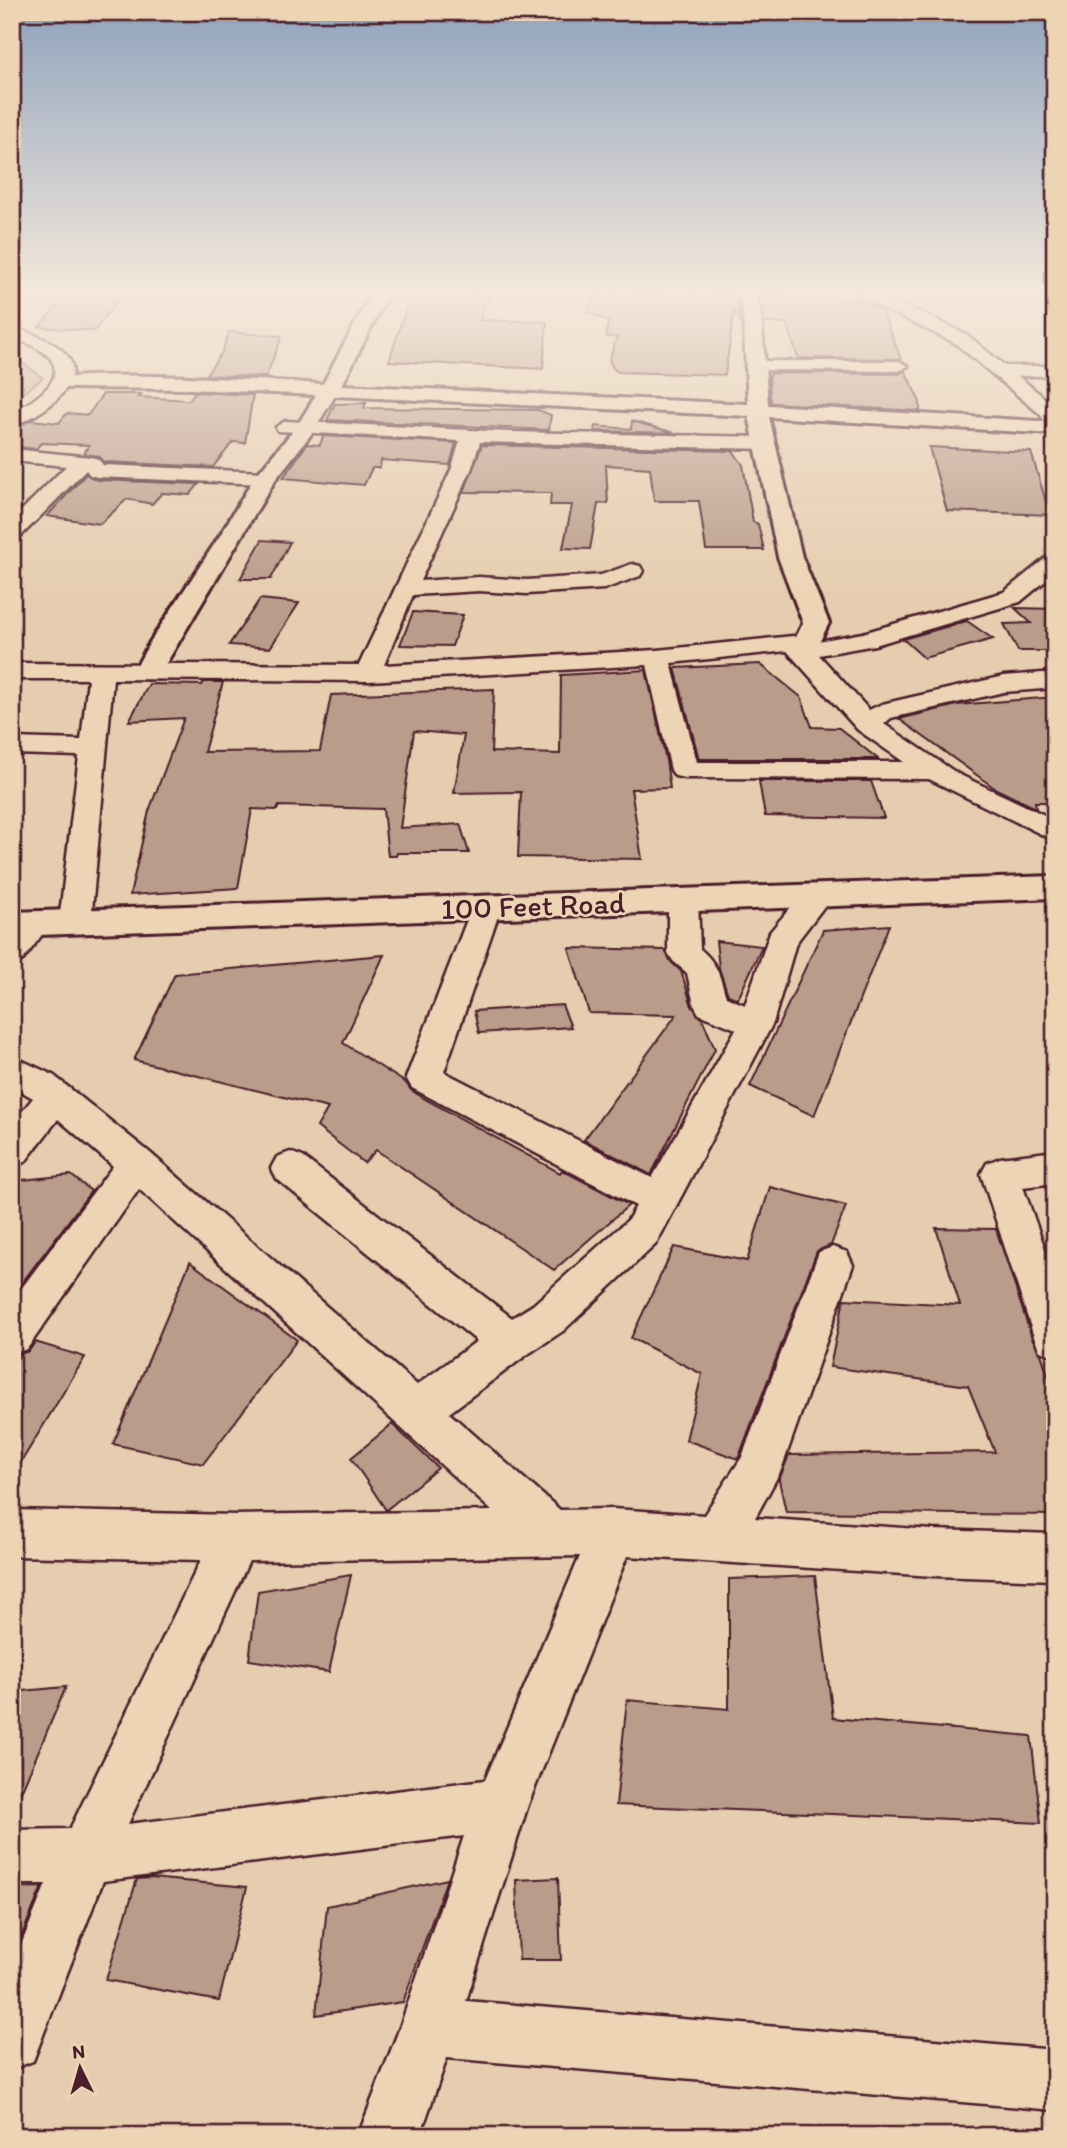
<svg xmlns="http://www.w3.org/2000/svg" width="1067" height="2148" font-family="Itim,sans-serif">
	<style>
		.green { fill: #ccb09a; stroke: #8b6862; stroke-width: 2 }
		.building { fill: #ba9c8a; stroke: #4a1f2b; stroke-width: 2 }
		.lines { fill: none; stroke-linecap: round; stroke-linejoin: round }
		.minor-casing { stroke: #4a1f2b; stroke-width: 5 }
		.major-casing { stroke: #4a1f2b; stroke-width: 6 }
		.path { stroke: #4a1f2b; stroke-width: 2.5; stroke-dasharray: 1 2.5; stroke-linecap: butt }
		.minor { fill: #edd4b5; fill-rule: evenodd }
		.major { fill: #edd4b5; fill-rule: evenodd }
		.labels { text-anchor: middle; stroke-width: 5; stroke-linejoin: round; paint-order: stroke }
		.street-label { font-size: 30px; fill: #4a1f2b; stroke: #edd4b5 }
	</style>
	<rect width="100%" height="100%" fill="#e6cdaf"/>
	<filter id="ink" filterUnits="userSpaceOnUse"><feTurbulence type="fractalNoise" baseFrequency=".0143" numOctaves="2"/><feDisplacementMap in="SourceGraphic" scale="14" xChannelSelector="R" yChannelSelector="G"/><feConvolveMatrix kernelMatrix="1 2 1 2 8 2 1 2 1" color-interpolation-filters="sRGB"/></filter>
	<g filter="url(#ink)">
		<path class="green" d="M12,355L43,378L12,401Z"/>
		<g class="building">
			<path d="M411,294H489L480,320L547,322L543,369L389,361Z"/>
			<path d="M736,294L741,323L734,311L725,375L618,372L613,368L609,360L617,337H606L608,321L587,312L594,295Z"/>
			<path d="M759,294H838L840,300H860L882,311L901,359L798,358L787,323H764Z"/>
			<path d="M119,298L94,331L39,327L63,299Z"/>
			<path d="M229,332L282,336L266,377L206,375L222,352Z"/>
			<path d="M905,371L920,402V411L772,403L770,397L769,379L771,373L899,374Z"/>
			<path d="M195,392L253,395L245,443L233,442L213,467L104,462L99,456L84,454L89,445L41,443L36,449L12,446V431L18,426L31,420L59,423L67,413L88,415L103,394H141L138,397L189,400Z"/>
			<path d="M366,403L364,408L538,410L551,415L549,430L327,420L335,404Z"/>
			<path d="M632,421L675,433L595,431V426L631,429Z"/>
			<path d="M323,436L456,443L450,465L381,460L380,468H372L364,485L283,478L307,444L320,445Z"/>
			<path d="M482,445L733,451L743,465L753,522L758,524L764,550H706L699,501H654L650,468L606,465L608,503L598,504L590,549L563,548L572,505H550L551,493L464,492Z"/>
			<path d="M929,447L1031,452L1050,515L947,511Z"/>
			<path d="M86,474L97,480L199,484L190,495L162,493L152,504L127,499L100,524L47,516Z"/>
			<path d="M262,540L290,542L271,579H240Z"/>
			<path d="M260,599L299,603L270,648L229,645Z"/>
			<path d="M1015,608L1055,609V651H1018L1004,624L1031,623Z"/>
			<path d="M413,612L463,615L452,646L400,645Z"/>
			<path d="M967,621L993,639L924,658L903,639Z"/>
			<path d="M760,664L801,697L812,727L839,728L878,759H699L675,668Z"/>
			<path d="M646,670L666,760L670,788L631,789L642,859L518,857L521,792L454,793L464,735L414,731L400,828L460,824L469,853H397L396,856H388L383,809L279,806L277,810L252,809L238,888L130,895L149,811L184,718L129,721L149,684L202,685L204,682H223L204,752L320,751L331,695L494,689L491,752L560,754L561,675Z"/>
			<path d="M1055,697V802H1035L1036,808L996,789L899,719L957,705Z"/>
			<path d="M759,781H871L884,818L765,816Z"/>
			<path d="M889,925L814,1116L750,1086L823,930Z"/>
			<path d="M716,941L762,946L738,999L728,995L719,968Z"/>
			<path d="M569,948L665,950L671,962L681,971L692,1006L702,1018L715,1049L651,1175L584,1140L676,1015L589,1013Z"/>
			<path d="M384,955L343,1043L406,1083L411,1090L425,1099L560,1173L562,1170L629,1205L554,1270L376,1150L364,1163L317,1127L328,1108L134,1060L175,974Z"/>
			<path d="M562,1005L571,1027L479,1033L474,1011Z"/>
			<path d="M71,1175L91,1191L12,1296V1181Z"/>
			<path d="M770,1187L846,1206L831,1245L817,1251L738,1459L686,1440L702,1374L631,1338L674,1247L747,1261Z"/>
			<path d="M936,1228L996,1229L1032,1338L1041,1354L1055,1396V1515L786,1512L779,1480L789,1455L995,1452L968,1386L830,1367L844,1299L960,1305Z"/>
			<path d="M190,1262L297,1340L203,1464L113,1444Z"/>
			<path d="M35,1342L85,1357L12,1477V1368L20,1354L29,1351Z"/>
			<path d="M392,1424L438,1468L386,1510L351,1458Z"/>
			<path d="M351,1575L329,1672L249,1660L258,1591Z"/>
			<path d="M815,1576L833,1718L1031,1736L1041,1823L616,1805L627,1700L729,1709V1579Z"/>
			<path d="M66,1687L12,1813V1692Z"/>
			<path d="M151,1878L247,1887L219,2001L106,1980L137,1879Z"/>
			<path d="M558,1878L561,1960H519L516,1880Z"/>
			<path d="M447,1879L403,2002L316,2015L327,1906Z"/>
			<path d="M42,1887L12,1959V1888Z"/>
		</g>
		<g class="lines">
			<g class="minor-casing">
				<g id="minor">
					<path d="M853,294H876L924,314L967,335L1005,366H1055V376H1018L1054,406L1055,428L1048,426L1040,414L955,343Z"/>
					<path d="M12,328C49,337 100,360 55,401C43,411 28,421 12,425V412C63,387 75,357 12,338Z"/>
					<path d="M754,361H899L908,366L899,371L748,370L745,366Z"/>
					<path d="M285,421L510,432L765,437L775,443L765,449L480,442L471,470L420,581L479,577L527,580L601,575L632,564L640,566L643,571L640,576L604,589L527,594L479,591L413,595L384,665L657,650L793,636L807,643L863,633L1004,592L1047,557L1055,555V573L1020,602L875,645L819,655L869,710L882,704L1004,676L1055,672V688L1004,692L891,718L884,724L958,774L1055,820V841L929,779L685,778L675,776L671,770L647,665L369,681L113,679L91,922L86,930L75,933L64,930L59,922L79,756L12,754V738L81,740L88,679H12V663L359,665L451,470L460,441L278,431L276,427ZM787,651L858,730L904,762H697L671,663Z"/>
					<path d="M12,449L91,457L98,459L103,465L265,472L272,474L275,478L272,482L265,484L97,477L90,475L86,470L20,537L12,538V520L66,466L12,461Z"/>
					<path d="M817,885L828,889L832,896L796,943L773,1023L656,1244L563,1331L525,1356L449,1413L560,1510L613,1509L704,1515L742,1457L819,1252L833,1247L847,1252L853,1265L781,1470L755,1518L933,1530L1055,1534V1580L933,1576L627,1556L528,1805L466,2001L1055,2050V2110L447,2058L420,2136H358L400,2027L464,1836L103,1881L33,2061L12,2069V1967L46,1884H12V1830L70,1829L201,1560L12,1556V1510L236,1515L492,1511L139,1189L27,1349L12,1354V1301L113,1166L58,1119L25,1162L12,1166V1124L33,1098L12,1086V1056L53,1075L149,1152L417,1385L477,1341L277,1179L271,1168L277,1157L290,1152L303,1157L512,1318L533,1305L628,1220L636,1206L412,1088L406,1078L475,899L486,896L497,899L501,907L444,1072L652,1178L736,1029L699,1014L694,1005L687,973L673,961L668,953V900L672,893L683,889L694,893L698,900L700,949C717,963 720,976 726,997L745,1005L770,932L806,889ZM580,1556L485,1780L128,1824L249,1561Z"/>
					<path d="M34,913L45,916L50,924L23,960L12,963C12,941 9,920 34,913Z"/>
					<path d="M1055,1151V1183L1023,1187L1055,1277V1356L1040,1351L1034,1337L981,1174L987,1163L1000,1158Z"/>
				</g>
			</g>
			<g class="major-casing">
				<g id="major">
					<path d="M371,294H388L342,385L748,404L743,313L738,294H756L761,313L768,405L1055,422V434L769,417L802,557L829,623L812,657L802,659L792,657L789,651L803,623L778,557L749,416L335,396L312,433L275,480L158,677L148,679L138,677L134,671L150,642L221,534L254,478L297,426L316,395L190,389L63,388L53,382C65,367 289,382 323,384Z"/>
					<path d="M1055,876V898L12,936V912Z"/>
				</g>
			</g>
			<path class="path" d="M12,387H25"/>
			<use href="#minor" class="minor"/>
			<use href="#major" class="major"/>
		</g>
	</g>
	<linearGradient id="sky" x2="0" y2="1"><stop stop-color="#8fa3bd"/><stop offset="0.49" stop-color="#f4e8db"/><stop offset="1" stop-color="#f4e8db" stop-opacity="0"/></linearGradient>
	<rect width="1067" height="595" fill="url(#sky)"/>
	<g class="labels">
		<g class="street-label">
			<text transform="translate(533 906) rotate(-2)" y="10">100 Feet Road</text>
		</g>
	</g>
	<rect width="1067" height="2148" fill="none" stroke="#edd4b5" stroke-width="42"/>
	<rect x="21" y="21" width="1025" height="2106" fill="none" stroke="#4a1f2b" stroke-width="2.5" filter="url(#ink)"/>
	<g transform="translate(80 2068) rotate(355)" stroke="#edd4b5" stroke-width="5" paint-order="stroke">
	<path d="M0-5L12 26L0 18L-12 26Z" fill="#4a1f2b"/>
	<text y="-10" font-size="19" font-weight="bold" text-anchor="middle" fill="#4a1f2b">N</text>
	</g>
</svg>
